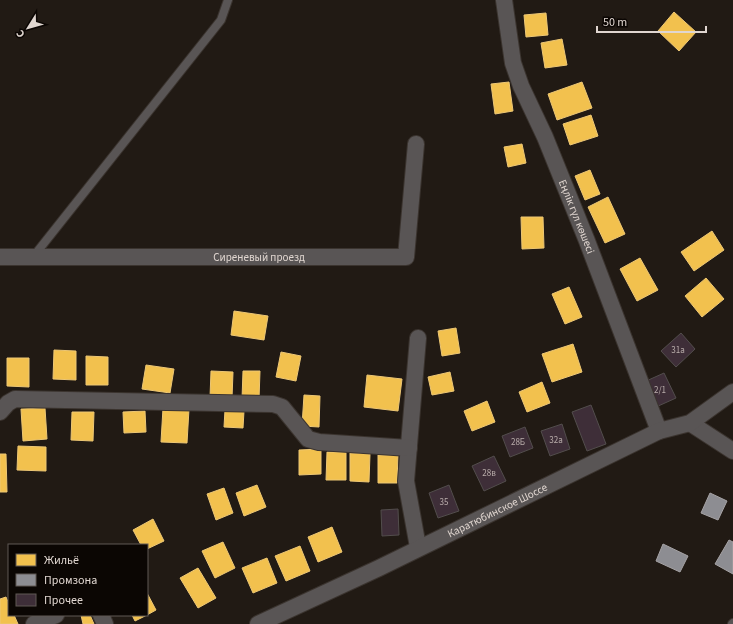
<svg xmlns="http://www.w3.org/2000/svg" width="733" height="624" font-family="'Source Sans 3',sans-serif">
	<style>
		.homes { fill: #f2c14e; stroke: #edc775 }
		.industry { fill: #8d8d92; stroke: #a6a3a5 }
		.building { fill: #3e2e38; stroke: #524d4c }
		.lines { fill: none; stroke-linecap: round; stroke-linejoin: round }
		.lane-casing { stroke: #3b342f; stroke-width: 10 }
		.street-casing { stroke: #3b342f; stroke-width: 18 }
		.lane { stroke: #595555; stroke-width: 8 }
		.street { stroke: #595555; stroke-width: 16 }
		.labels { text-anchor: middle; stroke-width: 4; stroke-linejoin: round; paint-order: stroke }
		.number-label { font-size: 9px; fill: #b8acaa }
		.street-label { font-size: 11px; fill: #e0d6d0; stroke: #0b0603 }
	</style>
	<rect width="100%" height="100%" fill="#211a14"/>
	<g class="homes">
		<path d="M674,12L696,32L679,51L658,31Z"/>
		<path d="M546,13L548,35L526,37L524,15Z"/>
		<path d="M562,39L567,65L545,68L541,43Z"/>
		<path d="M509,82L513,111L495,114L491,84Z"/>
		<path d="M582,82L592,108L557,120L548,94Z"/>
		<path d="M591,115L598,136L570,145L563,124Z"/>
		<path d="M522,144L526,163L508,167L504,147Z"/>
		<path d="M590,170L600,194L585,200L575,176Z"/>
		<path d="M608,197L625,234L605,243L588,207Z"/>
		<path d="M521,217H543L544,248L522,249Z"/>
		<path d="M712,231L724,250L694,271L681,252Z"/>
		<path d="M640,258L658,290L637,301L620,269Z"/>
		<path d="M706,278L724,299L702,317L685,296Z"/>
		<path d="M569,287L582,317L565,324L552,294Z"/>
		<path d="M234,311L268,316L264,340L231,335Z"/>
		<path d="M456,328L460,353L442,356L438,331Z"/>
		<path d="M573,344L582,372L552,382L542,354Z"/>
		<path d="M54,350L76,351V380L53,379Z"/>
		<path d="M281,352L301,356L296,381L276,377Z"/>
		<path d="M86,356L108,357V385H86Z"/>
		<path d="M7,358H29V387L7,386Z"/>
		<path d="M146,365L174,369L170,393L142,389Z"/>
		<path d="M211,371L233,372L232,398L210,397Z"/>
		<path d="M243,371H260L259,399H242Z"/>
		<path d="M450,372L454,391L432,395L428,377Z"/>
		<path d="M367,375L402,379L398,411L364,407Z"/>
		<path d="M542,382L550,403L527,412L519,392Z"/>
		<path d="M304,395L320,396L319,427L302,426Z"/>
		<path d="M487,401L495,422L472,431L464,411Z"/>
		<path d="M45,408L47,439L23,441L21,409Z"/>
		<path d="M163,408L189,409L187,443L161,442Z"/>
		<path d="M225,410L244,411L243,428L224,427Z"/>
		<path d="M145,411L146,432L124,433L123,412Z"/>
		<path d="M72,412H94L93,441L71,440Z"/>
		<path d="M18,446L46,447V471L17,470Z"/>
		<path d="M321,449V474L299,475V450Z"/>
		<path d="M327,452H346V480H326Z"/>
		<path d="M350,453L370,454L369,482L350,481Z"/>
		<path d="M0,454H6L7,492H0Z"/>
		<path d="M378,455H398L397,483H378Z"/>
		<path d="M257,485L266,507L244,516L236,493Z"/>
		<path d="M224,488L233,513L216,520L207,494Z"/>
		<path d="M153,519L164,541L147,549V545H141L133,530Z"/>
		<path d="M332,527L342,552L318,562L308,537Z"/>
		<path d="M223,542L235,568L215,578L202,551Z"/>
		<path d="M300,546L310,571L286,581L275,556Z"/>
		<path d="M267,558L277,583L253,593L242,568Z"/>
		<path d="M198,568L216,598L198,608L180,578Z"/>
		<path d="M147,593L156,610L147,615Z"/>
		<path d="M6,597L9,604V615H14L18,624H0V599Z"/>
		<path d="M81,615H90L94,624H83Z"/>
		<path d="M132,615H147L135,621Z"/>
	</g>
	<g class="industry">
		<path d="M710,493L727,501L718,520L701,513Z"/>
		<path d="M729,540L733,542V574L715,564Z"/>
		<path d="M663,544L688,556L680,572L656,561Z"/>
	</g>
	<g class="building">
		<path d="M681,333L695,349L676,367L661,351Z"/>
		<path d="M664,373L676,398L656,407L644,382Z"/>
		<path d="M591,405L606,444L587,451L572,412Z"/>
		<path d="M562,424L570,449L550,456L541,431Z"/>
		<path d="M525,427L533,448L510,457L502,436Z"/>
		<path d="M494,456L506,481L484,491L472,466Z"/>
		<path d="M449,485L459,511L438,518L429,493Z"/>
		<path d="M398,509L399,535L382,536L381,510Z"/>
	</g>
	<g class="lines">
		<g class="lane-casing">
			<g id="lane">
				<path d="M33,257L221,20L228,0"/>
				<path d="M732,624L733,623"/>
			</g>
		</g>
		<g class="street-casing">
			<g id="street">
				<path id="s1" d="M504,0L513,63L521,86L545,137L587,241L659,431"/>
				<path id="s2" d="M0,257H406L416,144"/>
				<path d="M418,338L406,481L418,547"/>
				<path d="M0,412L8,403L15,399L273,404L282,407L308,439L319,442L409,448"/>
				<path d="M690,423L733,451"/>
				<path d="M101,615L105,624"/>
				<path d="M34,624L56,615"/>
				<path id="s3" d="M258,624L379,568L659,431L690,423L733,392"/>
			</g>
		</g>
		<use href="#lane" class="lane"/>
		<use href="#street" class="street"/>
	</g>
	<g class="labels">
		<g class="number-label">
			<text x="678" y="353">31а</text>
			<text x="660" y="393">2/1</text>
			<text x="556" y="443">32а</text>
			<text x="518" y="445">28Б</text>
			<text x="489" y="476">28в</text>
			<text x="444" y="505">35</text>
		</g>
		<g class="street-label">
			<text dy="4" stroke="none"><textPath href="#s1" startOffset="230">Еңлік гүл көшесі</textPath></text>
			<text dy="4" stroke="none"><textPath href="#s2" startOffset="259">Сиреневый проезд</textPath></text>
			<text dy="4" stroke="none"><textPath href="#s3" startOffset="265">Каратюбинское Шоссе</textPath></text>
		</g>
	</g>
	<rect x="8" y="544" width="140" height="72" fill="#0b0603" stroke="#605955"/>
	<rect x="16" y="554" width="20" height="12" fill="#f2c14e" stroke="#605955"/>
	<text x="44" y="564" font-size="12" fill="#e0d6d0">Жильё</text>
	<rect x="16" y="574" width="20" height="12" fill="#8d8d92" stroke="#605955"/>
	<text x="44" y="584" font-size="12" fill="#e0d6d0">Промзона</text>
	<rect x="16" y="594" width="20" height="12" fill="#3e2e38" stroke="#605955"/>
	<text x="44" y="604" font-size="12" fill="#e0d6d0">Прочее</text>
	<g transform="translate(28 28) rotate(233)" stroke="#0b0603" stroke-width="3" paint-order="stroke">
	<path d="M0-3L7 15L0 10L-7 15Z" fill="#e0d6d0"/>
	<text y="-6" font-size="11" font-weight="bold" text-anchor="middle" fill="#e0d6d0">С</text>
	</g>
	<path d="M597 26v6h109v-6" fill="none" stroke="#e0d6d0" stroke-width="2"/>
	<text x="603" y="26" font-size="12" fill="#e0d6d0" stroke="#0b0603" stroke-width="3" paint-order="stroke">50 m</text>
</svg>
